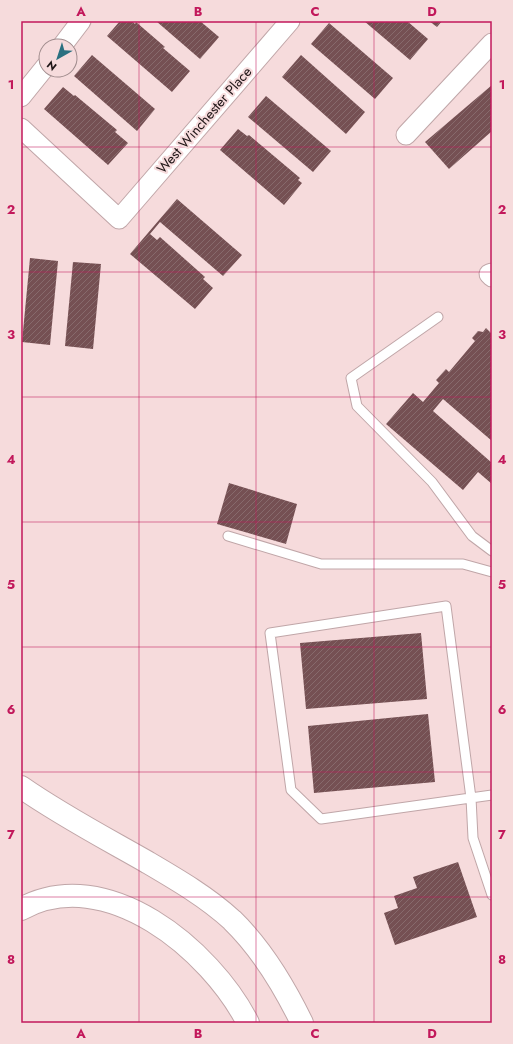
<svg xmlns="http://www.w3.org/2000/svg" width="513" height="1044" font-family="Jost,sans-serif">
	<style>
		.building { fill: url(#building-hatch) }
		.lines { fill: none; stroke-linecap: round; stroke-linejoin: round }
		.service-casing { stroke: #c0a6a8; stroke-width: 11 }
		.minor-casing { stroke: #c0a6a8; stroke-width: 21 }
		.motorway-casing { stroke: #c0a6a8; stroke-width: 24 }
		.service { stroke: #fff; stroke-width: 9 }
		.minor { stroke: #fff; stroke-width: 19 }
		.motorway { stroke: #fff; stroke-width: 22 }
		.grid { fill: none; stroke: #c2185b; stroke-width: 1; stroke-opacity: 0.55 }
		.labels { text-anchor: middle; stroke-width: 4; stroke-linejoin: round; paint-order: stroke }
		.street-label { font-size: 14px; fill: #1f1617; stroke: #f6dbdc }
		.neatline { fill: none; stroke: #c2185b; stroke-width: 1.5 }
		.grid-label { font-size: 13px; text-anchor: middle; font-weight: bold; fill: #c2185b }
	</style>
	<defs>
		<pattern id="building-hatch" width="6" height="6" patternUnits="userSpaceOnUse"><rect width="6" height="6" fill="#755053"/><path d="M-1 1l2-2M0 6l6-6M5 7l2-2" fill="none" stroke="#876a6c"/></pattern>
	</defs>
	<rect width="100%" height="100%" fill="#f6dbdc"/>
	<g class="building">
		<path d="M120,21H132L135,24L136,22L165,47L163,48L190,71L172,92L107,36Z"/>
		<path d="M156,21H200L219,37L200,59Z"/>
		<path d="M364,21H407L428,39L410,60Z"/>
		<path d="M429,21H442L437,27Z"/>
		<path d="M329,23L393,78L375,99L311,44Z"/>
		<path d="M92,55L155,109L137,131L74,76Z"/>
		<path d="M301,55L365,112L346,134L282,77Z"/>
		<path d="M492,85V131L449,169L425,142Z"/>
		<path d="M63,87L74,96L75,95L117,130L115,132L128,143L108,165L44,109Z"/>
		<path d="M266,96L331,151L313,172L248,117Z"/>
		<path d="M238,129L247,136L249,135L300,178L298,180L302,183L284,205L220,150Z"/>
		<path d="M177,199L242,255L223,276L160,222L150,234L157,240L160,237L205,277L203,279L213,288L195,309L130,254Z"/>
		<path d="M30,258L58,261L50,345L22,342Z"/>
		<path d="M73,262L101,264L93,349L65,346Z"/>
		<path d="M486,328L492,334V441L443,399L433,411L492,463V484L478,472L463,490L386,424L413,393L423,402L439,383L436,380L446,369L449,372L475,341L472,338L478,331L483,332Z"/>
		<path d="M229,483L297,504L286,544L217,524Z"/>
		<path d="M421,633L427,699L306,709L300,643Z"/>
		<path d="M428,714L435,782L314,793L308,726Z"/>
		<path d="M458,862L477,917L395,945L384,913L398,908L394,896L417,888L413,877Z"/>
	</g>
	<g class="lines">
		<g class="service-casing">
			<g id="service">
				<path d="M438,317L351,378L357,406L432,482L472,536L492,551"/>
				<path d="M228,536L321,564H463L492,572"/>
				<path d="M492,795C435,803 378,811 321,819L291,790L270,633L446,606L471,798L473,838L492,895"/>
			</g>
		</g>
		<g class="minor-casing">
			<g id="minor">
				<path d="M62,46L81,21"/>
				<path d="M21,97L46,66"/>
				<path d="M21,128L119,219L290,21"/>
				<path d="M406,135L492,43"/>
				<path d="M492,273L489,274L492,277"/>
			</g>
		</g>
		<g class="motorway-casing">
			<g id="motorway">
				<path d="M21,787C61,815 105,838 147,862C176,879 207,897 232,920C262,949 284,986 302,1023"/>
				<path d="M21,909C106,862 211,950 248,1023"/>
			</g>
		</g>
		<use href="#service" class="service"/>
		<use href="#minor" class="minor"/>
		<use href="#motorway" class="motorway"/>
	</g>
	<path class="grid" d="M139,21V1023M256,21V1023M374,21V1023M21,147H492M21,272H492M21,397H492M21,522H492M21,647H492M21,772H492M21,897H492"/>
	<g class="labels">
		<g class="street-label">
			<text transform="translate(204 120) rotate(-49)" y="5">West Winchester Place</text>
		</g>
	</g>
	<rect width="513" height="1044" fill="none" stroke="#f6dbdc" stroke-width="44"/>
	<g transform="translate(58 58) rotate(219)"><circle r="19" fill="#f6dbdc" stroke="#a08c8d"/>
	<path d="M0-3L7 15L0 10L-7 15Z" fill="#2b7080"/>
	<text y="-6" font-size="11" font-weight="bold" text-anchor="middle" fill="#1f1617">N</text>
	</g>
	<rect x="22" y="22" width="469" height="1000" class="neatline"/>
	<g class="grid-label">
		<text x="81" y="16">A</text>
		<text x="198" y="16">B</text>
		<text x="315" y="16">C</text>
		<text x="432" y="16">D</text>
		<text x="11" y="89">1</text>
		<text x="502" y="89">1</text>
		<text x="11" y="214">2</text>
		<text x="502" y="214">2</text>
		<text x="11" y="339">3</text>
		<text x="502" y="339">3</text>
		<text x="11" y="464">4</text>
		<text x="502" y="464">4</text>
		<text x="11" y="589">5</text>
		<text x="502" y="589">5</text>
		<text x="11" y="714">6</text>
		<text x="502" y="714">6</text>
		<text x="11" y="839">7</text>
		<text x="502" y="839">7</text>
		<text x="11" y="964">8</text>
		<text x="502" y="964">8</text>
		<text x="81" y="1038">A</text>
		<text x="198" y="1038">B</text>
		<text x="315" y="1038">C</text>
		<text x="432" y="1038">D</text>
	</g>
</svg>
